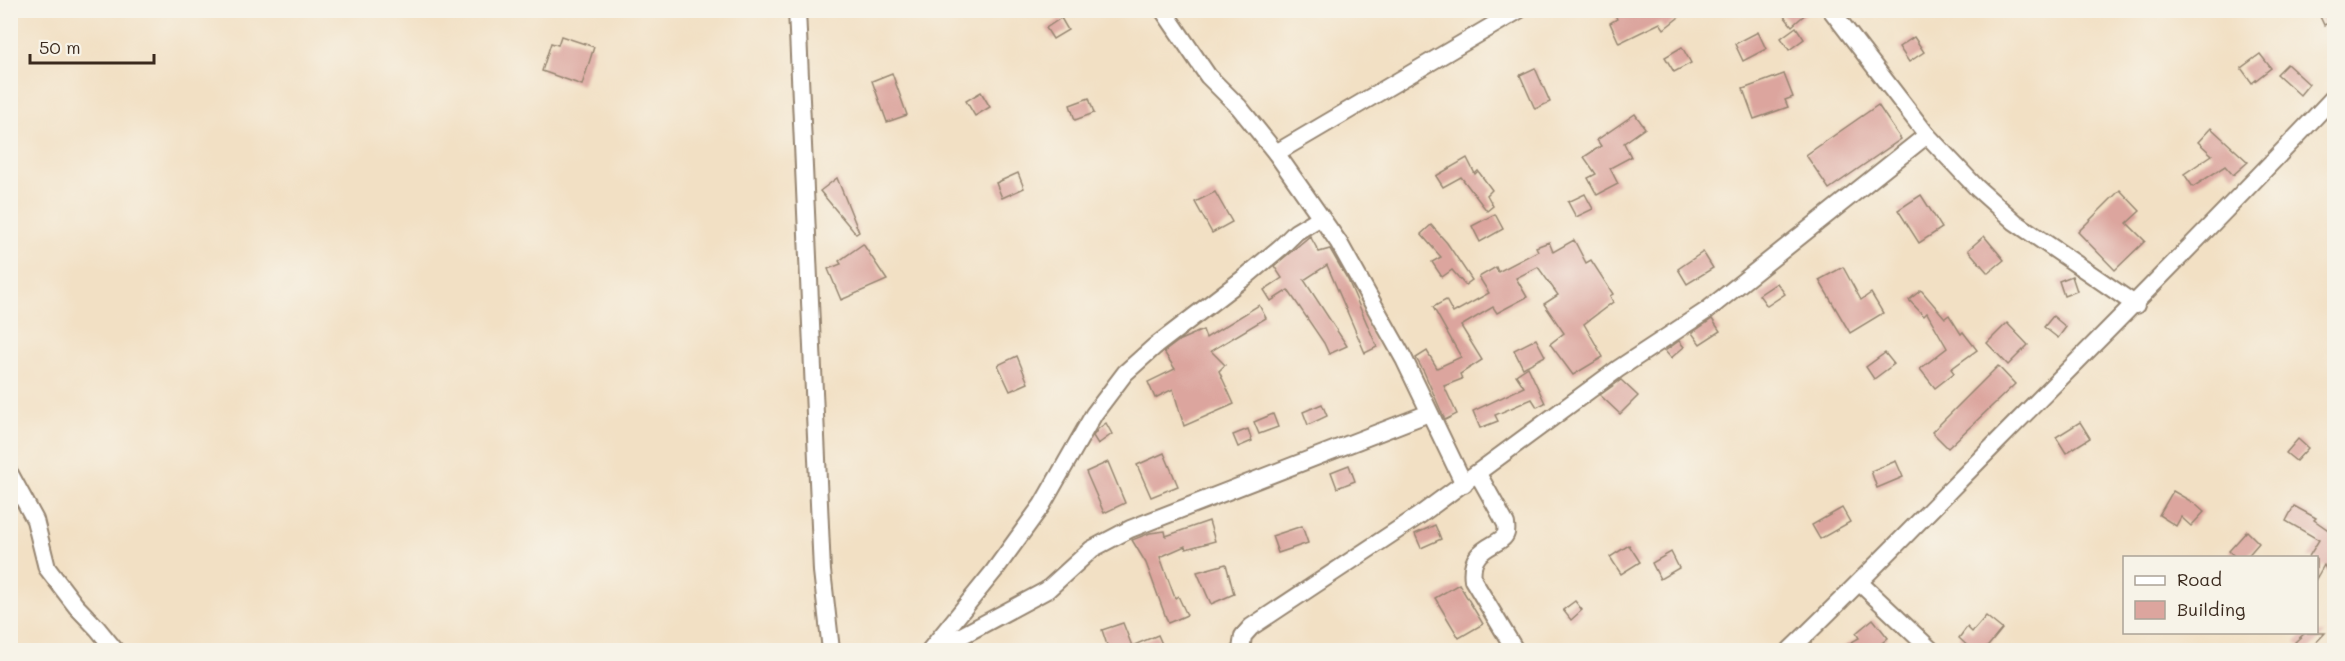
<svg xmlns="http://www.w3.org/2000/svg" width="2345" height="661" font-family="Mali,sans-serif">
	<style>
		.building { fill: #dca59e }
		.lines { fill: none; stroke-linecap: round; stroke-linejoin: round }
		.minor-casing { stroke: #968571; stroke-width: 20 }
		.minor { stroke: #fff; stroke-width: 16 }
	</style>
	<rect width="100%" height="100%" fill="#f7f3e8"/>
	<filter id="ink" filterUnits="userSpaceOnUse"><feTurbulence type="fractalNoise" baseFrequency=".0167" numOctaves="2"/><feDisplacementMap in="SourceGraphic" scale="12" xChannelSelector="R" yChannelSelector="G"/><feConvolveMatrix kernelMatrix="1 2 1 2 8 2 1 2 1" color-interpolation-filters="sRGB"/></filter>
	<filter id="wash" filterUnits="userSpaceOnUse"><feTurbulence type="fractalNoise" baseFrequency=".008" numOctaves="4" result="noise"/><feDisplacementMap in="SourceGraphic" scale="24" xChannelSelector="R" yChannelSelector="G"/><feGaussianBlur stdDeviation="1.35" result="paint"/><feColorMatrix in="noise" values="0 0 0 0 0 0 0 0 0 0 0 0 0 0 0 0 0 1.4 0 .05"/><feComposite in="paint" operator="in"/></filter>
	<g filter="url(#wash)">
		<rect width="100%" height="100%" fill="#f2e0c4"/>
		<g id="blocks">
			<g class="building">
				<path d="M1613,10H1688L1664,29L1660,23L1619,43L1610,23L1617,19Z"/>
				<path d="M1779,10H1810L1792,26Z"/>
				<path d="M2317,10H2334V21L2324,25Z"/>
				<path d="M1061,18L1068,30L1053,39L1046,28Z"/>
				<path d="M1796,27L1804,39L1789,50L1781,38Z"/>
				<path d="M1758,32L1766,49L1743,61L1735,44Z"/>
				<path d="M561,36L594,47L582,85L542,71L551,43L558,45Z"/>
				<path d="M1914,37L1924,52L1909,62L1899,47Z"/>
				<path d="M1682,47L1691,63L1674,72L1665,57Z"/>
				<path d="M2260,54L2271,68L2252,83L2241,68Z"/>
				<path d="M2287,64L2309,84L2300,95L2277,74Z"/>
				<path d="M1535,68L1550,102L1535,109L1520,75Z"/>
				<path d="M892,73L907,115L887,122L872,81Z"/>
				<path d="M1784,74L1793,97L1785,100L1788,107L1754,119L1743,89Z"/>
				<path d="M981,92L990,107L975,116L966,101Z"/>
				<path d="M1089,98L1094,113L1075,120L1070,105Z"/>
				<path d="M1878,105L1901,139L1829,189L1806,155Z"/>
				<path d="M1635,114L1645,128L1624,143L1631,157L1610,168L1618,184L1597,195L1588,178L1596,174L1584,157L1601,146L1597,140Z"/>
				<path d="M2211,128L2248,162L2233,175L2225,166L2193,187L2184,174L2212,155L2198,142Z"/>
				<path d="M1467,158L1475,174L1478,171L1492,190L1487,195L1493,206L1487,211L1461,177L1443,187L1436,176Z"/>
				<path d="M1018,173L1024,188L1002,198L996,183Z"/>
				<path d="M837,178L859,232L856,234L820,191Z"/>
				<path d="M2120,190L2140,211L2127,223L2145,241L2115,270L2078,232Z"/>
				<path d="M1215,192L1232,222L1212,233L1195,202Z"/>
				<path d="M1585,194L1593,209L1576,217L1568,202Z"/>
				<path d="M1921,195L1942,228L1919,243L1898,210Z"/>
				<path d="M1495,214L1503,229L1480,242L1472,226Z"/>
				<path d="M1431,225L1447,243L1472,280L1465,285L1452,270L1442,277L1432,262L1441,257L1421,234Z"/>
				<path d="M1310,236L1319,252L1330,249L1348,280L1377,347L1365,353L1327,265L1304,280L1347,346L1329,354L1324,343L1288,290L1271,301L1264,290L1282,278L1274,266Z"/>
				<path d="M1984,236L2004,260L1988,273L1968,250Z"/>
				<path d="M1574,240L1586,263L1591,260L1613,294L1610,296L1613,302L1584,324L1603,357L1573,375L1550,344L1564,333L1544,304L1558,295L1538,267L1516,278L1527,297L1497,313L1493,307L1461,326L1482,360L1460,374L1462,379L1444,386L1457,414L1445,420L1424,372L1416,358L1427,351L1437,368L1461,357L1433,307L1446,300L1453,313L1489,293L1479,277L1496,267L1498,272L1538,251L1536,247L1549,242L1553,252Z"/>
				<path d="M863,244L887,280L841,300L828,269L841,264L839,261Z"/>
				<path d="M1703,252L1713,268L1687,284L1678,269Z"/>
				<path d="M1843,267L1861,300L1871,293L1883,313L1850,333L1819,280Z"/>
				<path d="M2072,276L2077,291L2064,296L2059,281Z"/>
				<path d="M1777,283L1785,294L1767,306L1759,295Z"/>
				<path d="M1921,290L1945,318L1949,315L1961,334L1963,332L1977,350L1951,369L1954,373L1935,388L1920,369L1947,348L1927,313L1924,316L1909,300Z"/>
				<path d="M1259,305L1266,318L1211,351L1225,365L1219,371L1234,404L1184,426L1173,389L1155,398L1148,382L1175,369L1164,352L1180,340L1203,330L1206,338Z"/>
				<path d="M2053,316L2066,327L2058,338L2044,327Z"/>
				<path d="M1712,319L1720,331L1700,344L1692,333Z"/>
				<path d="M2007,323L2028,345L2008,365L1987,343Z"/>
				<path d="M1536,339L1545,356L1523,368L1514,350Z"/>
				<path d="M1679,341L1684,347L1671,358L1665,351Z"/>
				<path d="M1885,353L1894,364L1874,379L1866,367Z"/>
				<path d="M1017,356L1028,383L1010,391L998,365Z"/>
				<path d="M1998,366L2015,384L1948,448L1932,432Z"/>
				<path d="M1528,367L1545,403L1537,407L1532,399L1495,415L1498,421L1480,428L1473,411L1524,387L1516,375Z"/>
				<path d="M1621,380L1638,396L1620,414L1600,395Z"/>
				<path d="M1322,404L1327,416L1308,425L1303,412Z"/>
				<path d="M1273,414L1278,427L1259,434L1254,422Z"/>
				<path d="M2080,422L2090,438L2066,453L2056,437Z"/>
				<path d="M1106,423L1112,434L1098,444L1093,436L1098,429Z"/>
				<path d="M1248,429L1252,441L1238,447L1233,435Z"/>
				<path d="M2298,439L2308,448L2296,461L2286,453Z"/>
				<path d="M1164,453L1178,486L1151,497L1137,465Z"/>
				<path d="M1896,461L1903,477L1877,488L1871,471Z"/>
				<path d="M1108,462L1125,503L1104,513L1086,472Z"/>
				<path d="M1349,465L1355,481L1337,488L1331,472Z"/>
				<path d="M2173,491L2194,503L2204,512L2191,526L2181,517L2176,526L2159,515Z"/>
				<path d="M2294,506L2316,518L2314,520L2334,534V586L2324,565L2316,579V558H2308L2319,540L2286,521Z"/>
				<path d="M1842,508L1850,522L1820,539L1812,525Z"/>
				<path d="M1209,521L1215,541L1186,549L1185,546L1160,557L1175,598L1178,596L1187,615L1168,623L1146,563L1132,540L1150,533L1165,531L1166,536Z"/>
				<path d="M1435,525L1441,539L1421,548L1415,534Z"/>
				<path d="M1302,526L1308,543L1278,553L1272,536Z"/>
				<path d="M2247,531L2259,543L2246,558H2236L2229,551Z"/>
				<path d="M1629,545L1640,562L1621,574L1610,557Z"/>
				<path d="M1671,552L1679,568L1660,579L1652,563Z"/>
				<path d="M1226,564L1234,594L1211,604L1197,572Z"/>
				<path d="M1459,584L1483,624L1459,638L1435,598Z"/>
				<path d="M1575,601L1582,610L1571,620L1563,610Z"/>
				<path d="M1986,616L2002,629L1984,651H1973L1959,638L1967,627L1972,632Z"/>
				<path d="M1873,619L1888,638L1872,651H1836L1859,638L1856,633Z"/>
				<path d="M1123,623L1132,646L1158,635L1165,651H1109L1102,630Z"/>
				<path d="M2305,633H2325L2308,651H2304L2295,642Z"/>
			</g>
		</g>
	</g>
	<g filter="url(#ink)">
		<use href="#blocks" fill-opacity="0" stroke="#968571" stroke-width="1.5"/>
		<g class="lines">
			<g class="minor-casing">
				<g id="minor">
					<path d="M797,10L822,571L831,650"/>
					<path d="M1163,10L1208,76L1239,107L1276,153L1339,243L1404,359L1464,484"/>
					<path d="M1831,10L1927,135L1977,188L2015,222L2136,305"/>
					<path d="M1276,153L1519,10"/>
					<path d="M10,474L35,520L47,568L76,606L97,628L115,650"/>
					<path d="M1478,474L1506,524C1506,526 1507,531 1506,533C1502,547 1468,545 1473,580L1515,650"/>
					<path d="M1860,583L1931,650"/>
					<path d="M930,650L994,571L1042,505L1094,414L1125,373L1154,347L1244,278L1281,247L1296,232L1321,217"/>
					<path d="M935,650L1047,590L1092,549L1130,529L1429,413"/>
					<path d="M1241,650L1243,636L1251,627L1420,515L1618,369L1706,311L1927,135"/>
					<path d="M1790,650C1862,581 1931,509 2001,438C2113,325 2225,213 2334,97"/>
				</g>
			</g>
			<use href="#minor" class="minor"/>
		</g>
	</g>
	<rect width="2345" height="661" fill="none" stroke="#f7f3e8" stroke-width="36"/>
	<rect x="2123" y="556" width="195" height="78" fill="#f7f3e8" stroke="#aca397" stroke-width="1.5"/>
	<rect x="2135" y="576" width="30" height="9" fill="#ffffff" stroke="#aca397" stroke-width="1.5"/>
	<text x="2177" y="586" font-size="18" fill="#3b2a1e">Road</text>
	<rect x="2135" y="601" width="30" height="18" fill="#dca59e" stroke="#aca397" stroke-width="1.5"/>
	<text x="2177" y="616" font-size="18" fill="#3b2a1e">Building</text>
	<path d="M30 54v9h124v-9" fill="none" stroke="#3b2a1e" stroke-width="3"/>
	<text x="39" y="54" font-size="18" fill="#3b2a1e" stroke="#f7f3e8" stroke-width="4.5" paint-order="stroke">50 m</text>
</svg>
